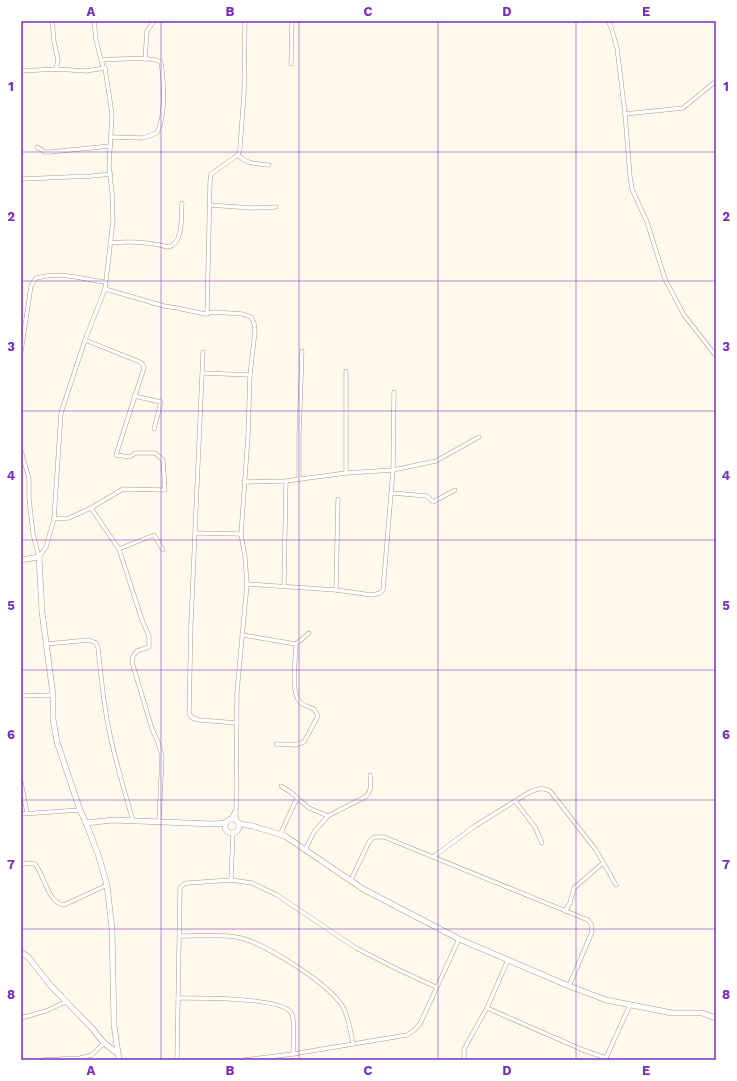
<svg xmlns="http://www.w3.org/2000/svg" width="737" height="1081" font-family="'Work Sans',sans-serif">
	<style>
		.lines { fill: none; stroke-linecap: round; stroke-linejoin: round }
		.street-casing { stroke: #a59b89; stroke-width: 4.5 }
		.secondary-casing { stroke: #a59b89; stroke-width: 6 }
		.street { stroke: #fff; stroke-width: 3.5 }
		.secondary { stroke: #fff; stroke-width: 5 }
		.grid { fill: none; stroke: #7b2cbf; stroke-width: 1; stroke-opacity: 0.55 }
		.neatline { fill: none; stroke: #7b2cbf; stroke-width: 1.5 }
		.grid-label { font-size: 13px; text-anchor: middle; font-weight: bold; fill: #7b2cbf }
	</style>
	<rect width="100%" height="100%" fill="#fff9ed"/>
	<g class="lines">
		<g class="street-casing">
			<g id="street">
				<path d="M52,21L54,41L58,60L56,69"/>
				<path d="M608,21L611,27L617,48L625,114L630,176L632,189L647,222L665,279L684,315L716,356"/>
				<path d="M145,59L147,31L154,21"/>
				<path d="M101,60C114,59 152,56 161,62C164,82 166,115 157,133L143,138L111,137"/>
				<path d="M291,64L292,21"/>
				<path d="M21,71L56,69L86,71L105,68"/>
				<path d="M625,114L683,108L716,81"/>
				<path d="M37,147L45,152H50L111,146"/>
				<path d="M238,155C246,164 258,164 269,165"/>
				<path d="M21,179L92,176L111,174"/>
				<path d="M209,205L253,208L276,207"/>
				<path d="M110,243C130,241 149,242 168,247C184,244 181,216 182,203"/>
				<path d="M105,289L164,306L177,308L205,314L214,312L242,314L251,317L254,323L255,331L250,375L248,436L241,534L245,557L247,584L237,692L236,820"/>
				<path d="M207,314L210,182L211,174L238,155L240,148L244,93L245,21"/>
				<path d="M21,352L31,286L36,278C60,271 81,279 105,282"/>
				<path d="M203,352L191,622L189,714L193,718L199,720L237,723"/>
				<path d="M203,373L250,375"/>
				<path d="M134,396L161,402L154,429"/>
				<path d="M21,451L29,478V498L33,534L39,557"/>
				<path d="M346,473V371"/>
				<path d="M299,480V435L302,351"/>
				<path d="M244,482L286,481L346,473L393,470L436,461L479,437"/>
				<path d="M392,493L427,496L433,502L455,490"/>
				<path d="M91,508L119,549L142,620L149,636V647L137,651L133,656L132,662L152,729L158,742L162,756L159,822"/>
				<path d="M54,519L69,518L91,508L123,489L165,490L163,460L155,453H135L130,457L116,455L144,368L143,365L140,362L85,340"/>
				<path d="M195,533L241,534"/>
				<path d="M119,549L154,535L163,550"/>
				<path d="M39,557L46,547L54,519L61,413L85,340L105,289L113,221L112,192L109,167L112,114L105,68L103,67L96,40L94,21"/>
				<path d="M247,584L336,590L372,595L380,593L383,590L393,470L394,392"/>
				<path d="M284,586L286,481"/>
				<path d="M336,590L338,499"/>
				<path d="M242,635L296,644L309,633"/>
				<path d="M46,644L89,640L96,643L98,648C101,674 103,700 108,725C114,757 124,789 133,821"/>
				<path d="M21,696L53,695"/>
				<path d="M276,744L295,745L304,742L318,716L314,709C310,707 304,706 300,702C290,692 296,658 296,644"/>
				<path d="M21,782L27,813"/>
				<path d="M281,786L292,793L297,798L309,808L328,816"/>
				<path d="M515,801L535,827L542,843"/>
				<path d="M21,814L80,810"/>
				<path d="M231,819L235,811"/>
				<path d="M280,835L297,798"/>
				<path d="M305,850L314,832L328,816L365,797C372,791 371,784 370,775"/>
				<path d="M433,857L475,826L528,793C536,789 542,787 550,791L596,850L616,885"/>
				<path d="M21,865L27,863L35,864C45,876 47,902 64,905L107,885"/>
				<path d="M231,880L233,832"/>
				<path d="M351,880L369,842L374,837H384L588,920L591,924L592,932L569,986"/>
				<path d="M565,911L570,903L574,888L603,863"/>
				<path d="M180,936C198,936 224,934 241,938C266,944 333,986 344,1009C349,1020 351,1033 353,1044"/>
				<path d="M179,998C198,998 285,997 292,1014C295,1022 293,1045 293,1054"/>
				<path d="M487,1008L583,1050L606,1058"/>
				<path d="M21,1018L46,1011L65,1002"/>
				<path d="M42,1060L80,1058L92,1055L104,1043"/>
				<path d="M177,1060L180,888L184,884L188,883L231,880L252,883L277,895L356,948L399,970L436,987"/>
				<path d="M244,1060L293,1054L407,1035L413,1031L420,1024L459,939"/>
				<path d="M464,1060V1049L487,1008L508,960"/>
				<path d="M605,1060L630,1005"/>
			</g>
		</g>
		<g class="secondary-casing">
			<g id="secondary">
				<path d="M21,560L39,557L42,612L53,695V719L57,742L80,810L86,823L98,854L107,885L112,929L114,1025L119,1060"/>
				<circle cx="232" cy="826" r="7"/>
				<path d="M86,823L113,820L213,824L226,823"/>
				<path d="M239,823L245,825L253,826L285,836L363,889L459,939L569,986L606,1000L672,1013H702L716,1018"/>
				<path d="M21,952L28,957L51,986L91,1027L104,1043L117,1053"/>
			</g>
		</g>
		<use href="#street" class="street"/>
		<use href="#secondary" class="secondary"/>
	</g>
	<path class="grid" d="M161,21V1060M299,21V1060M438,21V1060M576,21V1060M21,152H716M21,281H716M21,411H716M21,540H716M21,670H716M21,800H716M21,929H716"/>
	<rect width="737" height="1081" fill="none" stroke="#ffffff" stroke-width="44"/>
	<rect x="22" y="22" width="693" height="1037" class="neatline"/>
	<g class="grid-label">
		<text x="91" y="16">A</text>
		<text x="230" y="16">B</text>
		<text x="368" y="16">C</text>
		<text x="507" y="16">D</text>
		<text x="646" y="16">E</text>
		<text x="11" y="91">1</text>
		<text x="726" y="91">1</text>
		<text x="11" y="221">2</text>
		<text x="726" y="221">2</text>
		<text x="11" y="351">3</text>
		<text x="726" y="351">3</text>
		<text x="11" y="480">4</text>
		<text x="726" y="480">4</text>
		<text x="11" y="610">5</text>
		<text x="726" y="610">5</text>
		<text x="11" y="739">6</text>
		<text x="726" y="739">6</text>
		<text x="11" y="869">7</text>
		<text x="726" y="869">7</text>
		<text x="11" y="999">8</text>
		<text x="726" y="999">8</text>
		<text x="91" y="1075">A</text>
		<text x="230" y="1075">B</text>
		<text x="368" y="1075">C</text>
		<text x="507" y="1075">D</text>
		<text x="646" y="1075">E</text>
	</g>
</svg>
